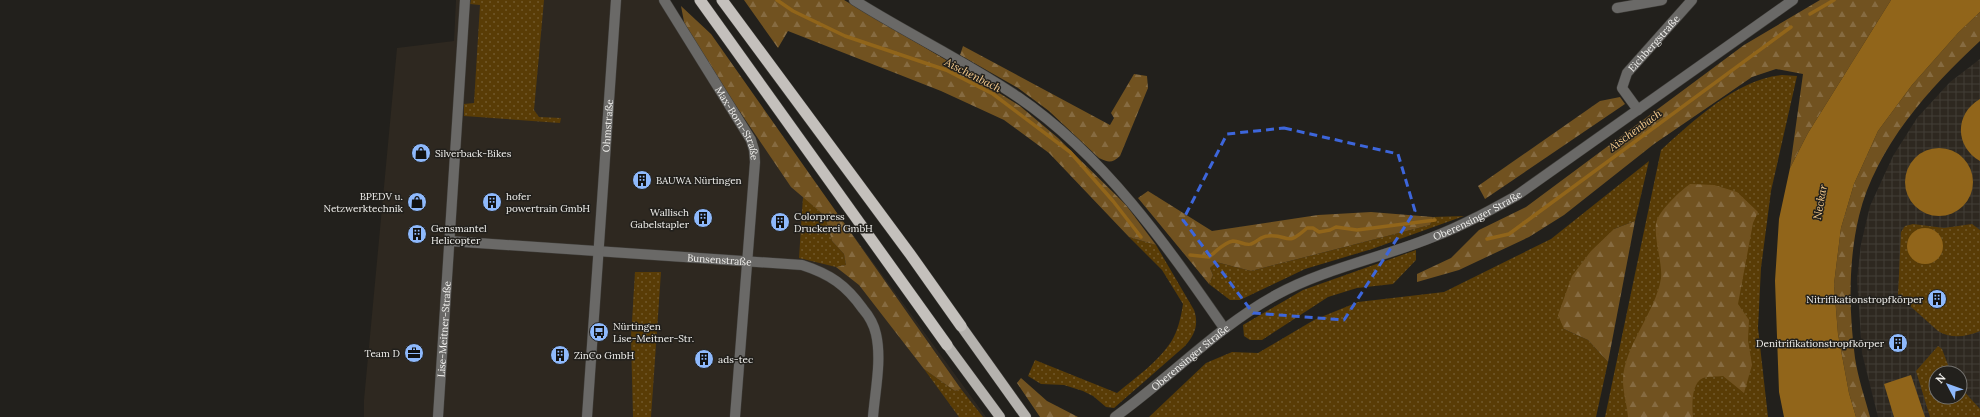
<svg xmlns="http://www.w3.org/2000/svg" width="1980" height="417" font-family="Lora,serif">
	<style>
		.built { fill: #2e2820 }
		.industrial { fill: url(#industrial-grid); fill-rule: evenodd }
		.grass { fill: url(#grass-dots) }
		.forest { fill: url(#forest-firs) }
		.water { fill: #91651a }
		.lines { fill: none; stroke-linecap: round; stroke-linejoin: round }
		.stream { stroke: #91651a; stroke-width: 3.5 }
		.minor-casing { stroke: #3f3d39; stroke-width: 11 }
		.tertiary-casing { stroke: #3f3d39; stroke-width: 11 }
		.primary-casing { stroke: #3f3d39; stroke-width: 11 }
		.trunk-casing { stroke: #3f3d39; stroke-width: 12 }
		.minor { stroke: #6a6967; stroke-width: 10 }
		.tertiary { stroke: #6a6967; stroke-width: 10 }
		.primary { stroke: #b5b2ae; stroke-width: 10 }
		.trunk { stroke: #c4c0bc; stroke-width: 11 }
		.marked { fill: none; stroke: #3d66db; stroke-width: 3; stroke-dasharray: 8 5; stroke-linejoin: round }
		.labels { text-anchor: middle; stroke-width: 3; stroke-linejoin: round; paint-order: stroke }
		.street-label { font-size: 10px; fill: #f1f0ed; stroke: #22201c }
		.poi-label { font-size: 10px; fill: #f1f0ed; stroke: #22201c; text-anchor: start }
		.water-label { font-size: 11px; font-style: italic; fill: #face8e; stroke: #22201c }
	</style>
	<defs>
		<pattern id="industrial-grid" width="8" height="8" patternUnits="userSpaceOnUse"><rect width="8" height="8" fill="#2e2820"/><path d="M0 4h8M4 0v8" fill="none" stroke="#423d36"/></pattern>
		<pattern id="grass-dots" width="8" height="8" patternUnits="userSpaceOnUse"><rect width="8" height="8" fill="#593c06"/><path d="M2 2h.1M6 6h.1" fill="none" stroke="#71582b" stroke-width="1.8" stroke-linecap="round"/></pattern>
		<pattern id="forest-firs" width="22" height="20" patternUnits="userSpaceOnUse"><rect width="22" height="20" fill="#715220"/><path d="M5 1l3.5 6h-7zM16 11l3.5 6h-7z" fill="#866b41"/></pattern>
	</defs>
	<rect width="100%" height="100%" fill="#22201c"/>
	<path class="built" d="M456,0H668L803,197L843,221L986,417H364V400L397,48L454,41Z"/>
	<path class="industrial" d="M1980,59V417H1878L1862,353L1857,279L1861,244L1870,206L1893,156L1917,118L1950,82ZM1936,373H1960V397H1936Z"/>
	<g class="grass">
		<path d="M471,0H544L534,110L539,117L561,118L560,123L464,116V104L474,103L480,5L470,4Z"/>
		<path d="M1782,75L1797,76L1771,191L1761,268L1758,328L1768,417H1605L1661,150C1693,121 1737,79 1782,75Z"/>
		<path d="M1649,161L1635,221L1614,229L1564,329L1588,340L1608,362L1596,417H1149L1206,363L1232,352L1258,353L1314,320L1358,302L1444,292L1551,239Z"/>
		<path d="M803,197L825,216L832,241L844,254L846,265L836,267L799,258Z"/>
		<path d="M1464,216L1372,249L1305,269L1240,300H1230L1209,284L1213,275L1210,268L1216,262L1251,271L1430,225L1433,217Z"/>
		<path d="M1913,224L1944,228L1972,224L1980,230V331C1966,337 1951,339 1938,331L1898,295L1901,232L1905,226Z"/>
		<path d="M1129,237L1156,245L1194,310C1199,324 1195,335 1185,346L1114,408L1106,407L1093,396L1083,391L1064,385L1041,384L1028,376L1035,360L1117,393C1135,378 1158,362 1171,342C1178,331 1181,317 1183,304L1162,270Z"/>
		<path d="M1416,250V260L1393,284L1357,288L1328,297L1262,340H1250L1244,336L1243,325L1303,290Z"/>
		<path d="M635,272H661L651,417H633L631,337Z"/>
		<path d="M1938,346L1942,349L1951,373H1936V397H1960V387L1980,409V417H1930L1916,371Z"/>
		<path d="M924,369L955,391L961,389L983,417H959Z"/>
	</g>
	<g class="forest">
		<path d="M744,0H844L946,60L1020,106L1058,138L1126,205L1156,245L1129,237L1049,153L1004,120L941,91L788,31L778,48Z"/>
		<path d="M1820,0H1891L1808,133L1790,168L1803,74L1776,69L1752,77L1654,144L1564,215L1529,237L1459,270L1417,282V274L1451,258L1479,230L1526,207L1744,45Z"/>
		<path d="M681,6L711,34L961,389L955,391L924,369L859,285L836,267L846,265L844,254L832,241L825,216L791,187L686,32Z"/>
		<path d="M1980,12V41C1929,88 1876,147 1859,216C1848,262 1849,312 1855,358C1858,378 1865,398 1870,417H1856L1849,393L1838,334L1834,284L1841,228L1854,184L1878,131L1912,85L1958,33Z"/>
		<path d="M963,46L1110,125L1114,118L1111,113L1134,74L1147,76L1148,88L1120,156C1112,163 1109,163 1099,158L1049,111L1018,88L960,55Z"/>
		<path d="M1620,97L1625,104L1485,199L1478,186L1600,101Z"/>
		<path d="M1690,184L1714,185L1737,192L1758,212L1753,223L1738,304L1749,320L1748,340L1752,365L1744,393L1723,376C1717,377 1708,376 1703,378C1691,383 1692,406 1693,417H1628C1627,405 1623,392 1623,381C1623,347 1656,312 1661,278C1663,264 1652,233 1657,220C1662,208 1680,191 1690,184Z"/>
		<path d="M1148,191L1212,231L1318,215L1371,212L1433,217L1430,225L1251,271L1216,262L1210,268L1213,275L1209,284L1138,198Z"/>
		<path d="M1635,221L1608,362L1588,340L1564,329L1558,315L1572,276L1591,251L1614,229Z"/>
		<path d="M1021,378L1047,401L1078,417H1040L1017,383Z"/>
	</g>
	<g class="water">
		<path d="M1891,0H1980V12L1958,33L1912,85L1878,131L1854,184L1841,228L1834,284L1838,334L1849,393L1856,417H1784L1779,392L1775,281L1779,219L1790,168L1808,133Z"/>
		<path d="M1980,99V161C1955,147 1954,114 1980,99Z"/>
		<circle cx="1939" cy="182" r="34"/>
		<circle cx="1925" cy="246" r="18"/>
		<path d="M1911,375L1925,417H1894L1884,384Z"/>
	</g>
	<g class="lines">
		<g class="stream">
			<path d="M777,0L793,11L845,36L946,70L993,94L1070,152L1113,201L1141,237"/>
			<path d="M1810,14L1834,0"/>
			<path d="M1487,239L1509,234L1791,27"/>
			<path d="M1190,255L1209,257C1216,252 1224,242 1233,241C1239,241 1246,246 1251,244C1257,242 1261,236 1268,236C1290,234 1285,248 1307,228H1313L1319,232L1330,230L1336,227L1357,230L1435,220"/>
		</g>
		<g class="minor-casing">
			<g id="minor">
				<path id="s1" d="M664,0L751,140L754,150L755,162L735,417"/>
				<path d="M854,0C908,34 965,61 1018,97C1104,156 1165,243 1224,328"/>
				<path d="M1617,8L1662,0"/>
				<path id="s2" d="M1638,110L1622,88L1627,73L1692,0"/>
				<path id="s3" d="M449,241L802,265C830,274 846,285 863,309C869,316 874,325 876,334C882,360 875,391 873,417"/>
				<path id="s4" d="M438,417L465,0"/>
				<path id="s5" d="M587,417L616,0"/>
			</g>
		</g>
		<g class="tertiary-casing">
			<g id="tertiary">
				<path id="s6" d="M1115,417C1171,377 1216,328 1276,295C1326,268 1381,258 1433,237C1462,226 1489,211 1516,196L1793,0"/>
			</g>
		</g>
		<g class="primary-casing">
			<g id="primary">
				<path d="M961,326L1026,417"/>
				<path d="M947,345L1000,417"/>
			</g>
		</g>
		<g class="trunk-casing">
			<g id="trunk">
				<path d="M700,0L947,345"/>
				<path d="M722,0L910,254L961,326"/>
			</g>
		</g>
		<use href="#minor" class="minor"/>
		<use href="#tertiary" class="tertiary"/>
		<use href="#primary" class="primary"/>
		<use href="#trunk" class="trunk"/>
	</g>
	<path class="marked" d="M1284,128L1398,154L1415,211L1344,320L1253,313L1183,220L1227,134Z"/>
	<defs>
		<g id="shop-disc" transform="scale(1)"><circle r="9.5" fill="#8eb9fc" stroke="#22201c"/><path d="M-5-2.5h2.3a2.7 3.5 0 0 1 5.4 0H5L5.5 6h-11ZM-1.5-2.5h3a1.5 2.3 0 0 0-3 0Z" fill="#111"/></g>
		<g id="building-disc" transform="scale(1)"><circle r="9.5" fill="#8eb9fc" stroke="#22201c"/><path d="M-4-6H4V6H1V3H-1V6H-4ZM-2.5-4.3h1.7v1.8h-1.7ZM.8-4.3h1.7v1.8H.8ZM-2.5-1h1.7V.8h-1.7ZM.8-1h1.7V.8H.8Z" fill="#111"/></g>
		<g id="bus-disc" transform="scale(1)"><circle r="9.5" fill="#8eb9fc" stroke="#22201c"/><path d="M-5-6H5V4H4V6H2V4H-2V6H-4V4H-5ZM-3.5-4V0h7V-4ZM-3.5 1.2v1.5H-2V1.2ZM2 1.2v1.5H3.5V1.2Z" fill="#111"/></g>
		<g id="office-disc" transform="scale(1)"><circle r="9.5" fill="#8eb9fc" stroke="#22201c"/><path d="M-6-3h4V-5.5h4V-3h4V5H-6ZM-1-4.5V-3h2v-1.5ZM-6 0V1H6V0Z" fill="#111"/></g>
	</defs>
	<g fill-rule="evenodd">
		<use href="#shop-disc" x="421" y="153"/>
		<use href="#building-disc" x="642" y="180"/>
		<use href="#shop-disc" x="417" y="202"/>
		<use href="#building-disc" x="492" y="202"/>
		<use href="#building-disc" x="703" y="218"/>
		<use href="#building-disc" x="780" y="222"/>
		<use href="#building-disc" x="417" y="234"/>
		<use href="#building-disc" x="1937" y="299"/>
		<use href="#bus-disc" x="599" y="332"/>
		<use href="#building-disc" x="1898" y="343"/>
		<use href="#office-disc" x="414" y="353"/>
		<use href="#building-disc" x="560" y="355"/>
		<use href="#building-disc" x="704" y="359"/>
	</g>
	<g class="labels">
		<g class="street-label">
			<text dy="4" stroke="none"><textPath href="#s2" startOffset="83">Eichbergstraße</textPath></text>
			<text dy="4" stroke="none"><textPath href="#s1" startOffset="144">Max-Born-Straße</textPath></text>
			<text dy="4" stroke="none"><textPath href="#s5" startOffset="292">Ohmstraße</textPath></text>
			<text dy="4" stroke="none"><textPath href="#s6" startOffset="419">Oberensinger Straße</textPath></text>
			<text dy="4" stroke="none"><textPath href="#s3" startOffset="271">Bunsenstraße</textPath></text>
			<text dy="4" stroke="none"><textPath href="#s4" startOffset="88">Lise-Meitner-Straße</textPath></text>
			<text dy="4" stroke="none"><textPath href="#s6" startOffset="96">Oberensinger Straße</textPath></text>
		</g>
		<g class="poi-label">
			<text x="435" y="157">Silverback-Bikes</text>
			<text x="656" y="184">BAUWA Nürtingen</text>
			<text x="403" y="200" text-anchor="end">BPEDV u.<tspan x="403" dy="12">Netzwerktechnik</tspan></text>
			<text x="506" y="200">hofer<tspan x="506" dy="12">powertrain GmbH</tspan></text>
			<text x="689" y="216" text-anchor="end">Wallisch<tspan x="689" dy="12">Gabelstapler</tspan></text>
			<text x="794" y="220">Colorpress<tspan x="794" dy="12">Druckerei GmbH</tspan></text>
			<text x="431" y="232">Gensmantel<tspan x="431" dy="12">Helicopter</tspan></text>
			<text x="1923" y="303" text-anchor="end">Nitrifikationstropfkörper</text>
			<text x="613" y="330">Nürtingen<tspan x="613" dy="12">Lise-Meitner-Str.</tspan></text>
			<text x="1884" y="347" text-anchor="end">Denitrifikationstropfkörper</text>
			<text x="400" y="357" text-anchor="end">Team D</text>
			<text x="574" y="359">ZinCo GmbH</text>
			<text x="718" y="363">ads-tec</text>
		</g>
		<g class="water-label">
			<text transform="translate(973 75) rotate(27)" y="4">Aischenbach</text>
			<text transform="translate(1635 130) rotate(-36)" y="4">Aischenbach</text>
			<text transform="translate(1820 202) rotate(-80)" y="4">Neckar</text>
		</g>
	</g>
	<g transform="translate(1948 385) rotate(311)"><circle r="19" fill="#22201c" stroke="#757370"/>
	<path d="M0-3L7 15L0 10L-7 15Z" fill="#8eb9fc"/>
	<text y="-6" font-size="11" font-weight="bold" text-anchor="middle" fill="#f1f0ed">N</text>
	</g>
</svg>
